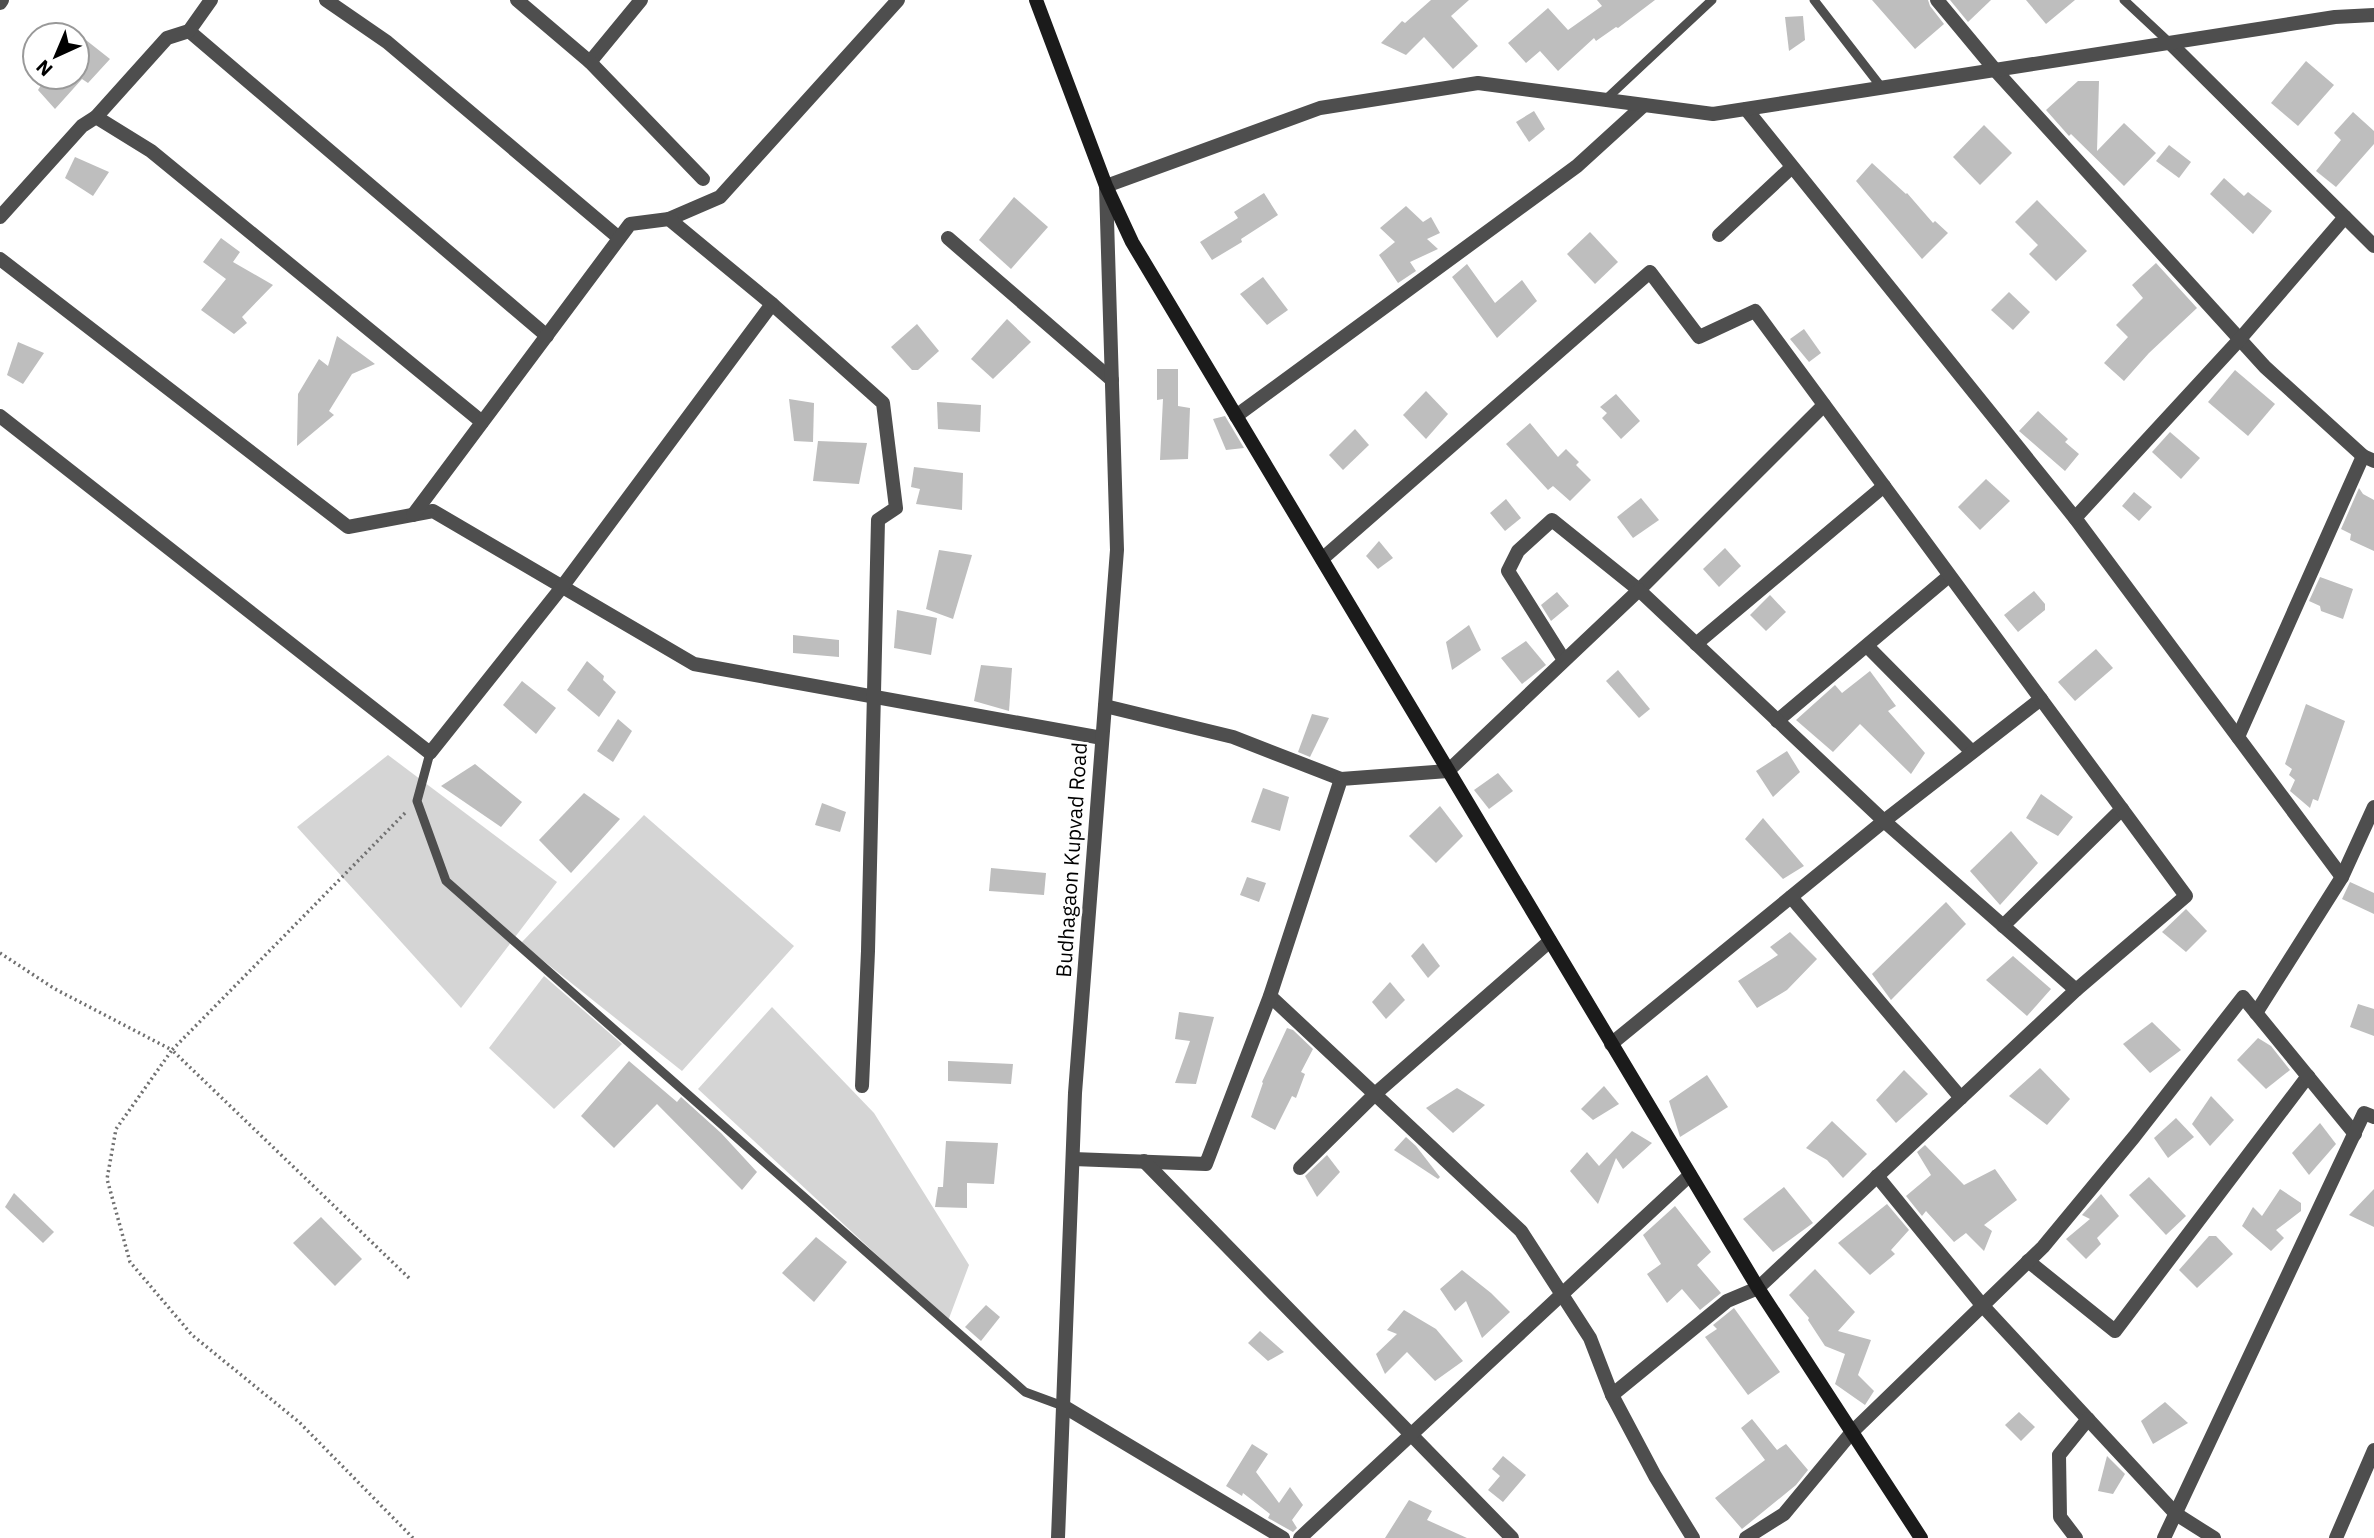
<svg xmlns="http://www.w3.org/2000/svg" width="2374" height="1538" font-family="'IBM Plex Sans',sans-serif">
	<style>
		.green { fill: #d5d5d5 }
		.building { fill: #bebebe }
		.lines { fill: none; stroke-linecap: round; stroke-linejoin: round }
		.path { stroke: #707070; stroke-width: 3.5; stroke-dasharray: 2 3.5; stroke-linecap: butt }
		.lane { stroke: #4e4e4e; stroke-width: 9 }
		.street { stroke: #4e4e4e; stroke-width: 14 }
		.secondary { stroke: #1b1b1b; stroke-width: 14 }
		.labels { text-anchor: middle; stroke-width: 5; stroke-linejoin: round; paint-order: stroke }
		.street-label { font-size: 21px; fill: #000; stroke: #fff }
	</style>
	<rect width="100%" height="100%" fill="#fff"/>
	<g class="green">
		<path d="M388,755L557,882L461,1008L297,827Z"/>
		<path d="M644,815L794,946L682,1071L521,943Z"/>
		<path d="M544,976L622,1044L554,1109L489,1048Z"/>
		<path d="M772,1007L874,1113L969,1265L948,1321L698,1089Z"/>
	</g>
	<g class="building">
		<path d="M1431,0H1469L1451,16L1478,46L1453,69L1424,37L1406,55L1381,43L1402,21L1405,23Z"/>
		<path d="M1597,0H1655L1618,28L1616,27L1596,41L1594,38L1558,71L1540,51L1526,63L1508,43L1548,8L1568,30L1602,6Z"/>
		<path d="M1872,0H1928L1930,6L1944,24L1915,49Z"/>
		<path d="M1950,0H1991L1968,22Z"/>
		<path d="M2026,0H2075L2046,24Z"/>
		<path d="M1803,16L1805,40L1789,51L1785,17Z"/>
		<path d="M77,33L110,59L88,83L82,79L55,109L38,90L46,77H80L77,75Z"/>
		<path d="M2306,61L2334,85L2298,126L2271,103Z"/>
		<path d="M2078,81H2099L2097,151L2124,123L2156,153L2124,186L2071,134L2069,136L2046,110Z"/>
		<path d="M1534,111L1545,129L1529,142L1516,122Z"/>
		<path d="M2353,112L2374,131V144L2336,187L2316,171L2341,140L2334,133Z"/>
		<path d="M1984,125L2012,153L1980,185L1953,157Z"/>
		<path d="M2169,145L2191,162L2179,178L2156,161Z"/>
		<path d="M75,157L109,172L93,196L65,178Z"/>
		<path d="M1872,163L1906,194L1907,193L1933,223L1935,221L1948,233L1922,259L1856,181Z"/>
		<path d="M2224,178L2244,196L2248,192L2272,211L2253,234L2210,194Z"/>
		<path d="M1264,193L1278,215L1241,239L1242,242L1212,260L1200,242L1238,218L1234,212Z"/>
		<path d="M1014,197L1048,227L1011,269L979,240Z"/>
		<path d="M2037,200L2087,251L2056,281L2029,254L2038,245L2015,222Z"/>
		<path d="M1406,206L1423,222L1431,217L1440,233L1427,239L1438,249L1410,262L1416,271L1398,283L1379,255L1395,242L1380,228Z"/>
		<path d="M1590,232L1618,262L1595,284L1567,254Z"/>
		<path d="M221,238L240,252L233,262L273,285L242,317L247,323L234,334L201,310L226,279L203,262Z"/>
		<path d="M2156,263L2197,308L2149,353L2124,381L2104,363L2128,337L2116,325L2143,298L2132,285Z"/>
		<path d="M1467,264L1495,303L1522,280L1537,301L1497,338L1452,277Z"/>
		<path d="M1263,277L1288,310L1267,325L1240,294Z"/>
		<path d="M2009,292L2030,312L2013,330L1991,310Z"/>
		<path d="M1007,319L1031,342L993,379L971,359Z"/>
		<path d="M917,324L939,351L918,370H912L891,347Z"/>
		<path d="M1804,329L1821,353L1809,362L1790,339Z"/>
		<path d="M337,336L375,364L352,374L329,411L334,415L297,446L298,394L319,359L328,366Z"/>
		<path d="M18,342L44,353L23,384L7,375Z"/>
		<path d="M1157,369H1178V406L1190,408L1188,459L1160,460L1163,399L1157,400Z"/>
		<path d="M2235,370L2275,404L2248,436L2208,402Z"/>
		<path d="M1426,391L1448,414L1426,439L1403,415Z"/>
		<path d="M1616,394L1640,421L1621,439L1602,418L1607,413L1600,407Z"/>
		<path d="M789,399L814,403L813,442L794,441Z"/>
		<path d="M937,402L981,405L980,432L938,429Z"/>
		<path d="M2038,411L2068,439L2065,442L2079,454L2065,471L2019,431Z"/>
		<path d="M1225,416L1228,421L1244,448L1226,450L1213,419Z"/>
		<path d="M1530,423L1558,457L1566,449L1579,462L1576,465L1591,480L1570,501L1553,486L1548,490L1506,444Z"/>
		<path d="M1355,429L1369,445L1343,470L1329,455Z"/>
		<path d="M2170,432L2200,458L2181,479L2152,452Z"/>
		<path d="M818,441L867,443L859,484L813,481Z"/>
		<path d="M914,467L963,473L962,510L916,504L920,489L911,487Z"/>
		<path d="M1986,479L2010,501L1980,530L1958,507Z"/>
		<path d="M2359,488L2363,494L2374,500V551L2350,540L2351,534L2341,529Z"/>
		<path d="M2134,492L2152,507L2139,521L2122,506Z"/>
		<path d="M1641,498L1659,520L1633,538L1617,517Z"/>
		<path d="M1506,499L1521,518L1505,531L1490,513Z"/>
		<path d="M1379,541L1393,558L1378,569L1366,556Z"/>
		<path d="M1725,548L1741,566L1719,587L1703,569Z"/>
		<path d="M939,550L972,555L953,619L926,609Z"/>
		<path d="M2320,577L2353,589L2343,619L2321,611L2320,606L2309,601Z"/>
		<path d="M2034,591L2045,604V610L2018,632L2004,615Z"/>
		<path d="M1557,592L1569,606L1551,621L1541,605Z"/>
		<path d="M1770,595L1786,612L1766,631L1750,615Z"/>
		<path d="M897,610L937,618L931,655L894,648Z"/>
		<path d="M1469,625L1481,650L1452,670L1446,642Z"/>
		<path d="M793,635L839,640V657L793,653Z"/>
		<path d="M1526,641L1546,665L1522,684L1501,658Z"/>
		<path d="M2096,649L2113,668L2075,701L2058,682Z"/>
		<path d="M587,661L604,676L603,680L616,692L599,717L567,690Z"/>
		<path d="M981,665L1012,668L1009,711L974,701Z"/>
		<path d="M1618,670L1650,709L1639,718L1606,681Z"/>
		<path d="M1870,671L1896,706L1888,711L1925,753L1911,774L1860,724L1833,752L1796,720L1835,685L1842,693Z"/>
		<path d="M522,681L556,708L536,734L503,705Z"/>
		<path d="M2306,704L2345,721L2318,801L2313,799L2310,808L2290,791L2295,780L2289,775L2292,769L2285,764Z"/>
		<path d="M1312,714L1329,718L1310,757L1298,752Z"/>
		<path d="M618,719L632,731L613,762L597,751Z"/>
		<path d="M1787,751L1800,772L1773,797L1756,771Z"/>
		<path d="M475,764L522,802L501,827L441,786Z"/>
		<path d="M1498,773L1513,791L1489,809L1474,790Z"/>
		<path d="M1263,788L1289,797L1280,831L1251,822Z"/>
		<path d="M584,793L620,819L571,873L539,840Z"/>
		<path d="M2041,794L2073,817L2058,836L2026,818Z"/>
		<path d="M822,803L846,812L840,832L815,825Z"/>
		<path d="M1440,806L1463,836L1436,863L1409,836Z"/>
		<path d="M1763,818L1804,866L1783,879L1745,839Z"/>
		<path d="M2011,831L2038,863L2000,905L1970,871Z"/>
		<path d="M991,868L1046,873L1044,895L989,891Z"/>
		<path d="M1247,877L1266,883L1259,902L1240,895Z"/>
		<path d="M2350,882L2374,893V914L2342,899Z"/>
		<path d="M1946,902L1966,924L1891,1000L1872,974Z"/>
		<path d="M2186,909L2207,931L2186,952L2162,932Z"/>
		<path d="M1790,932L1817,959L1787,990L1757,1008L1738,981L1778,955L1770,947Z"/>
		<path d="M1423,943L1440,966L1428,978L1411,956Z"/>
		<path d="M2013,956L2051,989L2027,1016L1986,980Z"/>
		<path d="M1390,982L1405,1000L1386,1019L1372,1002Z"/>
		<path d="M2358,1004L2374,1009V1036L2350,1027Z"/>
		<path d="M1179,1012L1214,1017L1196,1084L1175,1083L1190,1041L1175,1039Z"/>
		<path d="M2152,1022L2181,1050L2150,1073L2123,1044Z"/>
		<path d="M1287,1028L1293,1030L1313,1049L1301,1072L1305,1074L1296,1098L1292,1096L1275,1130L1251,1117L1263,1083L1262,1082Z"/>
		<path d="M2258,1038L2271,1046L2290,1070L2266,1089L2237,1060Z"/>
		<path d="M629,1061L677,1102L681,1097L721,1133L757,1172L742,1190L657,1104L614,1148L581,1116Z"/>
		<path d="M948,1061L1013,1064L1011,1084L948,1081Z"/>
		<path d="M2040,1068L2070,1099L2047,1125L2009,1096Z"/>
		<path d="M1904,1070L1928,1094L1896,1123L1876,1100Z"/>
		<path d="M1707,1075L1728,1107L1680,1137L1669,1101Z"/>
		<path d="M1604,1086L1619,1104L1593,1120L1581,1109Z"/>
		<path d="M1457,1088L1485,1105L1453,1133L1426,1108Z"/>
		<path d="M2211,1096L2234,1120L2210,1146L2192,1124Z"/>
		<path d="M2176,1118L2194,1137L2168,1158L2154,1138Z"/>
		<path d="M1832,1121L1867,1154L1843,1178L1827,1160L1806,1148Z"/>
		<path d="M2320,1123L2336,1144L2309,1175L2292,1153Z"/>
		<path d="M1632,1131L1652,1143L1623,1169L1616,1158L1598,1204L1570,1171L1587,1152L1599,1166Z"/>
		<path d="M1406,1137L1416,1146L1440,1177L1438,1179L1394,1150Z"/>
		<path d="M946,1141L998,1143L994,1184L967,1183V1208L935,1207L938,1187H943Z"/>
		<path d="M1925,1145L1964,1185L1995,1169L2017,1200L1984,1225L1992,1231L1984,1251L1966,1233L1954,1242L1926,1211L1922,1216L1906,1196L1931,1175L1917,1152Z"/>
		<path d="M1327,1155L1340,1172L1317,1197L1305,1176Z"/>
		<path d="M2149,1177L2186,1216L2166,1235L2129,1195Z"/>
		<path d="M1784,1187L1813,1223L1773,1252L1743,1219Z"/>
		<path d="M2280,1189L2301,1203V1211L2276,1230L2284,1238L2271,1251L2242,1226L2253,1207L2262,1216Z"/>
		<path d="M2374,1189V1227L2349,1215Z"/>
		<path d="M14,1193L54,1232L43,1243L5,1207Z"/>
		<path d="M2101,1194L2119,1216L2097,1238L2101,1244L2086,1259L2066,1239L2090,1219L2082,1215Z"/>
		<path d="M1887,1204L1909,1230L1891,1250L1895,1254L1870,1275L1838,1243Z"/>
		<path d="M1675,1206L1711,1252L1697,1265L1721,1293L1700,1310L1682,1289L1667,1303L1647,1274L1661,1264L1643,1235Z"/>
		<path d="M321,1217L362,1259L335,1286L293,1243Z"/>
		<path d="M2209,1236H2216L2233,1254L2197,1288L2179,1270Z"/>
		<path d="M816,1237L847,1262L814,1302L782,1273Z"/>
		<path d="M1815,1269L1855,1312L1838,1331L1871,1340L1858,1375L1874,1391L1865,1405L1835,1384L1845,1354L1825,1346L1808,1320L1809,1318L1789,1295Z"/>
		<path d="M1462,1270L1491,1293L1510,1312L1482,1338L1466,1301L1455,1311L1440,1289Z"/>
		<path d="M986,1305L1000,1317L981,1341L965,1327Z"/>
		<path d="M1734,1308L1780,1372L1748,1395L1705,1337L1717,1329L1713,1325Z"/>
		<path d="M1404,1310L1436,1329L1463,1361L1435,1381L1407,1352L1385,1374L1376,1354L1397,1334L1387,1330Z"/>
		<path d="M1260,1331L1284,1352L1268,1361L1248,1343Z"/>
		<path d="M2165,1402L2188,1423L2153,1444L2141,1421Z"/>
		<path d="M2019,1412L2035,1427L2021,1441L2005,1425Z"/>
		<path d="M1752,1419L1777,1450L1786,1444L1808,1470L1796,1485L1742,1529L1715,1498L1765,1460L1741,1428Z"/>
		<path d="M1252,1444L1268,1454L1256,1472L1279,1503L1290,1487L1303,1505L1292,1520L1297,1528L1293,1532L1268,1518L1270,1514L1243,1493L1242,1496L1226,1486Z"/>
		<path d="M1503,1456L1526,1475L1503,1502L1488,1490L1500,1476L1492,1469Z"/>
		<path d="M2107,1456L2125,1474L2113,1494L2098,1491Z"/>
		<path d="M1409,1500L1432,1511L1427,1520L1467,1538H1385Z"/>
	</g>
	<g class="lines">
		<g class="path">
			<path d="M0,953L55,989L172,1050L406,812"/>
			<path d="M409,1278L172,1050L116,1129L107,1179L130,1262L192,1335L299,1422L413,1538"/>
		</g>
		<g class="lane">
			<path d="M1814,0L1882,88"/>
			<path d="M2124,0L2170,43"/>
			<path d="M1605,100L1712,0"/>
			<path d="M430,753L417,801L446,881L1025,1392L1063,1406"/>
		</g>
		<g class="street">
			<path d="M326,0L387,42L619,238"/>
			<path d="M517,0L590,62L641,0"/>
			<path d="M1937,0L1996,71L2265,367L2363,456L2374,461"/>
			<path d="M0,3L2,0"/>
			<path d="M189,31L547,336"/>
			<path d="M2170,43L2374,246"/>
			<path d="M590,62L703,179"/>
			<path d="M1746,109L2075,518L2342,877"/>
			<path d="M96,117L151,151L482,422"/>
			<path d="M0,217L82,126L96,117L167,38L189,31L211,0"/>
			<path d="M669,219L720,197L898,0"/>
			<path d="M1719,235L1792,167"/>
			<path d="M948,238L1112,380"/>
			<path d="M0,259L348,527L433,511L694,664L1102,738"/>
			<path d="M0,416L430,753L562,587L772,304L883,403L896,508L878,520L868,951L862,1086"/>
			<path d="M1236,416L1577,166L1644,105"/>
			<path d="M413,515L630,224L669,219L772,304"/>
			<path d="M2075,518L2240,339L2345,217"/>
			<path d="M1696,644L1884,486"/>
			<path d="M1867,646L1972,752"/>
			<path d="M1564,660L1508,571L1518,551L1552,520L1639,590L1824,405"/>
			<path d="M1105,706L1233,737L1341,779"/>
			<path d="M1777,721L1949,576"/>
			<path d="M2238,737L2363,456"/>
			<path d="M1791,897L1961,1098"/>
			<path d="M2003,926L2122,809"/>
			<path d="M1270,996L1521,1231L1590,1338L1612,1395L1655,1476L1693,1538"/>
			<path d="M2256,1013L2342,877L2374,807"/>
			<path d="M1611,1044L1884,821L2041,699"/>
			<path d="M1073,1159L1206,1164L1270,996L1341,779L1448,771L1639,590L1884,821L2076,990L2186,896L1755,311L1699,337L1650,272L1322,559"/>
			<path d="M1144,1161L1512,1538"/>
			<path d="M1300,1168L1375,1094L1550,941"/>
			<path d="M1877,1176L1982,1305L2176,1514L2214,1538"/>
			<path d="M2028,1261L2115,1331L2308,1076"/>
			<path d="M1612,1395L1727,1301L1758,1288L2076,990"/>
			<path d="M1063,1406L1283,1538"/>
			<path d="M1058,1538L1075,1093L1117,550L1106,186L1320,108L1478,83L1713,114L2335,17L2374,15"/>
			<path d="M1300,1538L1690,1175"/>
			<path d="M1746,1538L1784,1514L1852,1432L2043,1247L2134,1137L2243,997L2355,1134"/>
			<path d="M2076,1538L2060,1517L2059,1455L2088,1419"/>
			<path d="M2164,1538L2364,1113L2374,1117"/>
			<path d="M2336,1538L2374,1450"/>
		</g>
		<path class="secondary" d="M1036,0L1106,186L1132,242L1758,1288L1921,1538"/>
	</g>
	<g class="labels">
		<g class="street-label">
			<text transform="translate(1072 860) rotate(-86)" y="7">Budhagaon Kupvad Road</text>
		</g>
	</g>
	<g transform="translate(56 56) rotate(224)"><circle r="33" fill="#ffffff" stroke="#999999" stroke-width="2"/>
	<path d="M0-5L12 26L0 18L-12 26Z" fill="#000000"/>
	<text y="-10" font-size="19" font-weight="bold" text-anchor="middle" fill="#000000">N</text>
	</g>
</svg>
